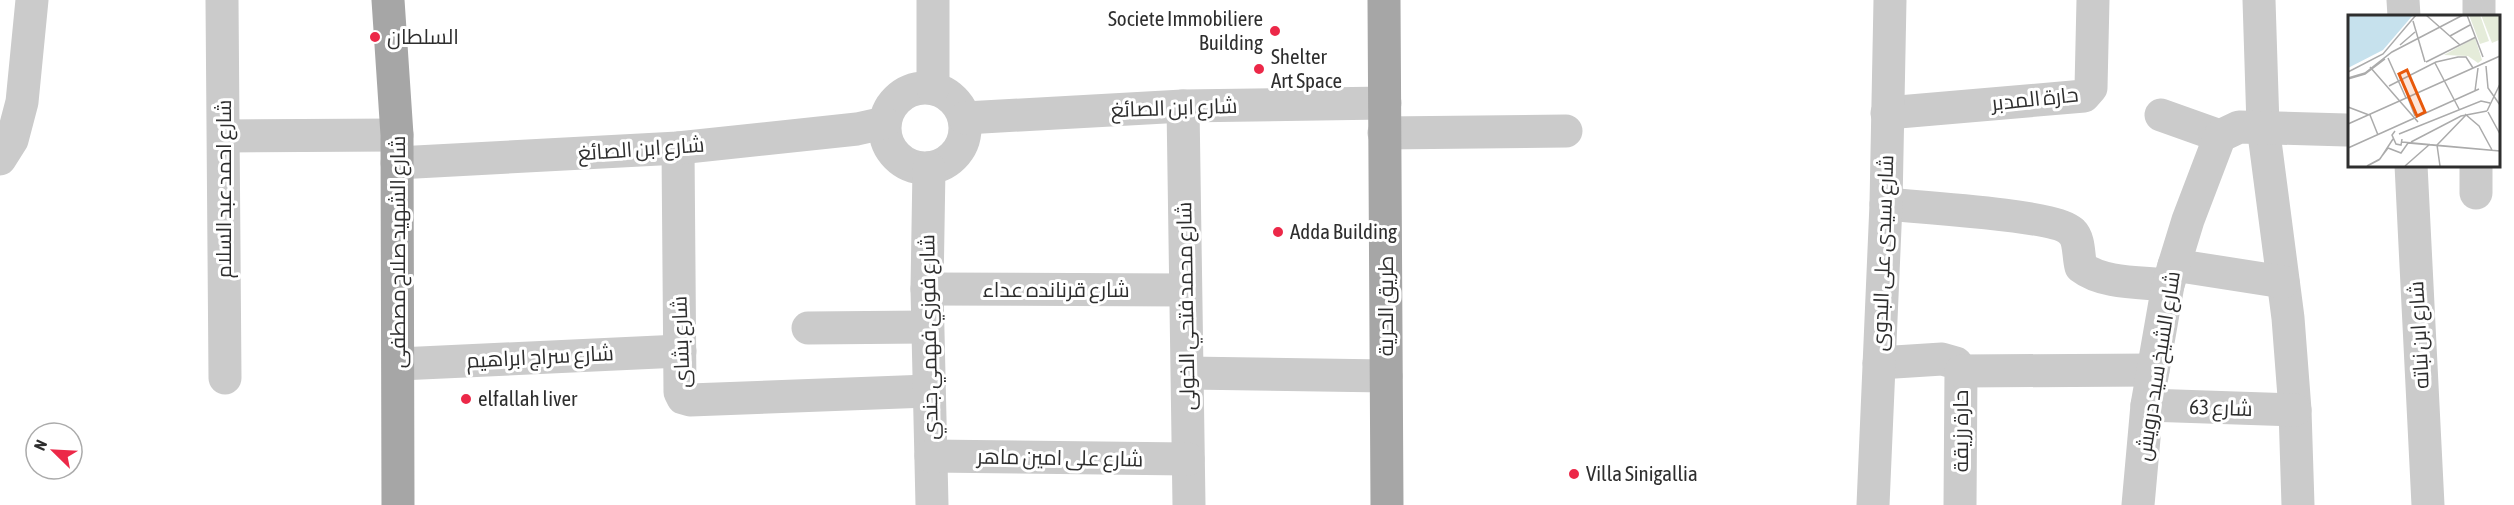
<svg xmlns="http://www.w3.org/2000/svg" width="2514" height="505" font-family="'Asap Condensed',Cairo,sans-serif">
	<style>
		.lines { fill: none; stroke-linecap: round; stroke-linejoin: round }
		.minor { stroke: #cbcbcb; stroke-width: 33 }
		.major { stroke: #a6a6a6; stroke-width: 33 }
		.poi-dot { fill: #ec2848; stroke: #fff; stroke-width: 2 }
		.labels { text-anchor: middle; stroke-width: 6; stroke-linejoin: round; paint-order: stroke }
		.poi-label { font-size: 21px; fill: #2e2e2e; stroke: #fff; text-anchor: start }
		.street-label { font-size: 21px; fill: #2e2e2e; stroke: #fff }
		.inset-road { fill: none; stroke: #ababab; stroke-width: 1.5 }
		.view { fill: #e8590c; fill-opacity: 0.15; stroke: #e8590c; stroke-width: 3 }
		.inset-edge { fill: none; stroke: #2e2e2e; stroke-width: 3 }
	</style>
	<rect width="100%" height="100%" fill="#fff"/>
	<g class="lines">
		<g class="minor">
			<path d="M222,0L225,378"/>
			<path d="M2259,0L2263,126L2288,318L2295,410L2298,505"/>
			<path d="M2403,0L2404,16"/>
			<path d="M2479,16V0"/>
			<circle cx="925" cy="128" r="40"/>
			<path d="M933,88V0"/>
			<path d="M1183,106L1189,505"/>
			<path d="M1887,113L2084,96L2091,88L2093,0"/>
			<path d="M2161,115L2220,136"/>
			<path d="M965,118L1183,106L1385,103"/>
			<path d="M1384,133L1566,131"/>
			<path d="M225,136L397,135"/>
			<path d="M678,148L680,392L683,398L690,400L928,391"/>
			<path d="M0,159L12,140L22,102L32,0"/>
			<path d="M397,163L678,148L857,129L884,123"/>
			<path d="M2411,165L2428,505"/>
			<path d="M929,168L927,289L932,505"/>
			<path d="M2476,193V165"/>
			<path d="M1886,204C1916,207 2057,215 2072,232C2080,240 2078,256 2081,267C2103,284 2140,282 2168,285"/>
			<path d="M2174,265L2283,282"/>
			<path d="M927,289L1185,290"/>
			<path d="M808,328L927,327"/>
			<path d="M1879,363L1942,359L1956,363L1961,371L1960,505"/>
			<path d="M399,364L680,351"/>
			<path d="M1961,371L2153,370"/>
			<path d="M1188,373L1386,376"/>
			<path d="M2147,405L2295,410"/>
			<path d="M931,456L1188,459"/>
			<path d="M1873,505L1886,204L1890,0"/>
			<path d="M2138,505L2147,405L2168,285L2188,220L2220,136L2239,127L2346,130"/>
		</g>
		<g class="major">
			<path d="M388,0L397,135L398,505"/>
			<path d="M1384,0L1387,505"/>
		</g>
	</g>
	<g class="poi-dot">
		<circle cx="1275" cy="31" r="6"/>
		<circle cx="375" cy="37" r="6"/>
		<circle cx="1259" cy="69" r="6"/>
		<circle cx="1278" cy="232" r="6"/>
		<circle cx="466" cy="399" r="6"/>
		<circle cx="1574" cy="474" r="6"/>
	</g>
	<g class="labels">
		<g class="poi-label">
			<text x="1263" y="26" text-anchor="end">Societe Immobiliere<tspan x="1263" dy="24">Building</tspan></text>
			<text x="387" y="44">السلطان</text>
			<text x="1271" y="64">Shelter<tspan x="1271" dy="24">Art Space</tspan></text>
			<text x="1290" y="239">Adda Building</text>
			<text x="478" y="406">elfallah liver</text>
			<text x="1586" y="481">Villa Sinigallia</text>
		</g>
		<g class="street-label">
			<text transform="translate(2035 99) rotate(-6)" y="7">حارة المدبر</text>
			<text transform="translate(1174 108) rotate(-2)" y="7">شارع ابن الصائغ</text>
			<text transform="translate(641 149) rotate(-4)" y="7">شارع ابن الصائغ</text>
			<text transform="translate(224 189) rotate(-90)" y="7">شارع احمد عبد السلام</text>
			<text transform="translate(398 252) rotate(-90)" y="7">شارع الشهيد صلاح مصطفى</text>
			<text transform="translate(1883 253) rotate(-88)" y="7">شارع سيدى على البدوى</text>
			<text x="1056" y="297">شارع قرنانده عداء</text>
			<text transform="translate(1186 306) rotate(-91)" y="7">شارع محمد فتحي الخولى</text>
			<text transform="translate(1386 306) rotate(-90)" y="7">طريق الحرية</text>
			<text transform="translate(2419 335) rotate(-93)" y="7">شارع ابن نباته</text>
			<text transform="translate(929 337) rotate(-91)" y="7">شارع فوزي فهمي جندي</text>
			<text transform="translate(681 342) rotate(-92)" y="7">شارع بشاى</text>
			<text transform="translate(540 357) rotate(-3)" y="7">شارع سراج ابراهيم</text>
			<text transform="translate(2158 366) rotate(-81)" y="7">شارع الشيخ سيد درويش</text>
			<text transform="translate(2221 408) rotate(2)" y="7">شارع 63</text>
			<text transform="translate(1961 431) rotate(-90)" y="7">حارة رزيقة</text>
			<text transform="translate(1060 458) rotate(1)" y="7">شارع على امين ماهر</text>
		</g>
	</g>
	<g transform="translate(2348 15)">
		<rect width="152" height="152" fill="#fff"/>
		<path d="M121,0H132L141,26L132,29ZM133,0H151V25L144,28ZM127,23L134,45L130,48L120,41L96,40Z" fill="#e5ecda"/>
		<path d="M0,0H65L35,35L0,53Z" fill="#c6e1ed"/>
		<path class="inset-road" d="M78,0L112,30M119,0L135,42M65,6L77,47M102,21L122,10M52,30L67,17M40,43L58,83M78,47L128,22M87,48L111,94M138,51L140,73L152,90M22,52L70,107M0,57L35,39L68,0M0,63L17,58L44,37L115,0M0,64L17,59L37,44M41,71L88,47L110,42H118L125,53M127,76L130,53M60,83L67,101M0,92L21,100M139,96L152,69M140,97L152,119M117,99L131,111L144,135M22,100L30,120M0,109L152,41M47,116L44,120L48,129L53,130L54,124M51,119L133,86L142,88M54,127L152,136M63,127L113,101L139,96M0,133L131,74M19,151L32,144L45,124M19,151L31,145L40,133L53,138L60,128L152,136M57,151L82,129M92,151L89,130L118,100"/>
		<path class="view" d="M59,55L77,97L69,101L51,59Z"/>
		<rect width="152" height="152" class="inset-edge"/>
	</g>
	<g transform="translate(54 451) rotate(294)"><circle r="28" fill="#ffffff" stroke="#ababab" stroke-width="1.5"/>
	<path d="M0-4.5L10 22L0 15L-10 22Z" fill="#ec2848"/>
	<text y="-9" font-size="16" font-weight="bold" text-anchor="middle" fill="#2e2e2e">N</text>
	</g>
</svg>
